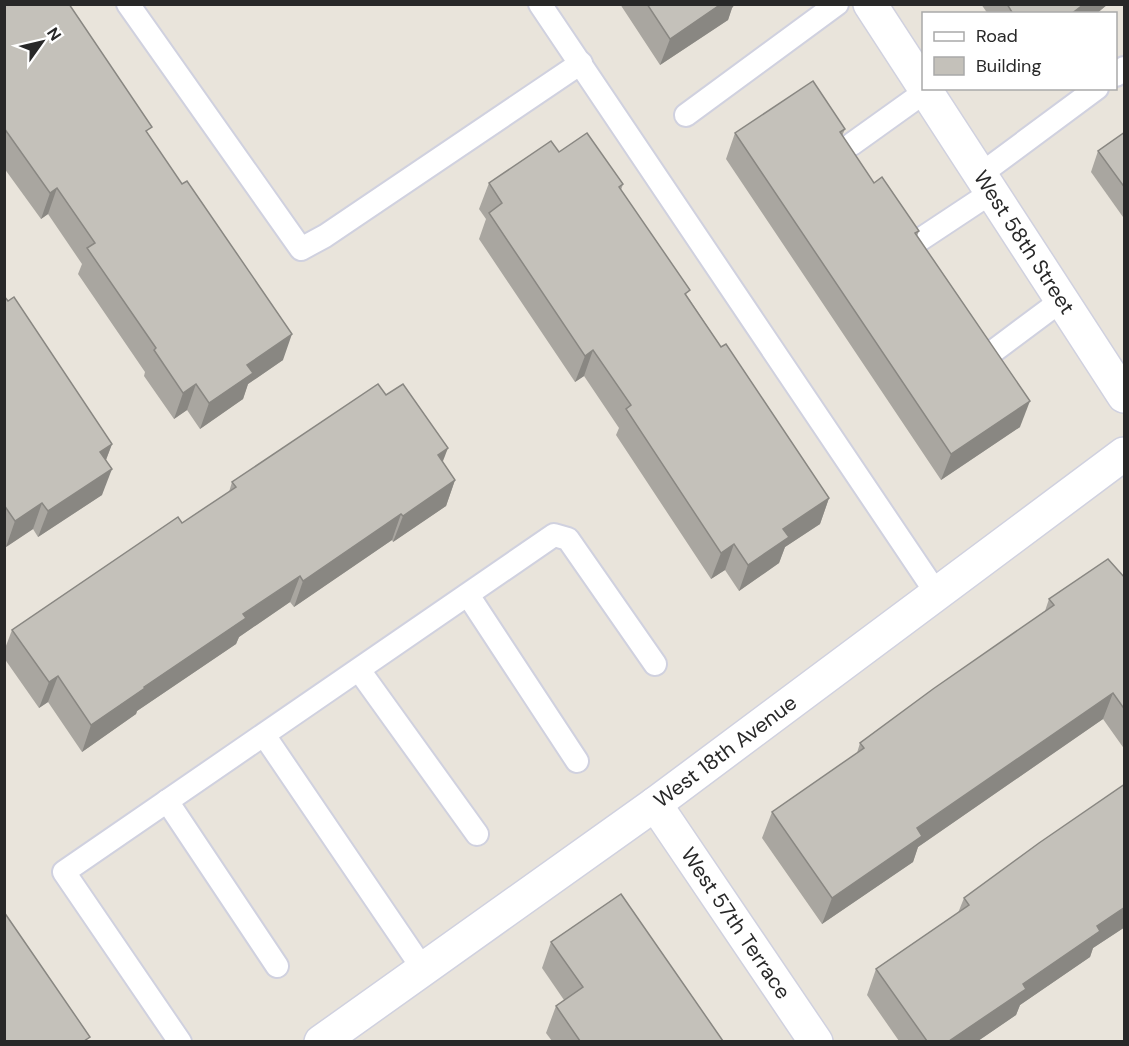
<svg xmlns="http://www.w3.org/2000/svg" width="1129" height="1046" font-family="'DM Sans',sans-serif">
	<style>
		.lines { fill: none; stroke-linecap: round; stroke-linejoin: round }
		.service-casing { stroke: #d0d1df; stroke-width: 26 }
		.minor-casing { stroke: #d0d1df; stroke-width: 36 }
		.tertiary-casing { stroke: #d0d1df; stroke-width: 36 }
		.service { stroke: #fff; stroke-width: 22 }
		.minor { stroke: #fff; stroke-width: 33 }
		.tertiary { stroke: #fff; stroke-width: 33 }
		.wall { fill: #a9a6a0 }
		.shaded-wall { fill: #898782 }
		.building { fill: #c4c1ba; stroke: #898782; stroke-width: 1.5 }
		.labels { text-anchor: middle; stroke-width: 4.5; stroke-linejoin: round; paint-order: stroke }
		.street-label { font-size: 21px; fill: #282828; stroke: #fff }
	</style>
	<rect width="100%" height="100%" fill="#e9e4db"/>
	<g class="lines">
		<g class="service-casing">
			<g id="service">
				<path d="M128,4L301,249L325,236L581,63"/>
				<path d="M540,4L937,594"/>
				<path d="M1116,75L1124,68"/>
				<path d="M686,115L837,4"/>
				<path d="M852,144L926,91"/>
				<path d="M981,174L1097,88"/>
				<path d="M915,243L992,192"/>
				<path d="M991,353L1062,300"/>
				<path d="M468,595L577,761"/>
				<path d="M359,670L477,834"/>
				<path d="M264,735L423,969"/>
				<path d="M167,801L277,966"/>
				<path d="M180,1042L64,872L554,535L568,539L655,664"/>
			</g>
		</g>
		<g class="minor-casing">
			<g id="minor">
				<path d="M870,4L924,87"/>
				<path id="s1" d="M924,88L1124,396"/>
				<path id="s2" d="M655,804L816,1042"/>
			</g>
		</g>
		<g class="tertiary-casing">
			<g id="tertiary">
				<path id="s3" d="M321,1042L655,804L1124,454"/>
			</g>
		</g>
		<use href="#service" class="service"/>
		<use href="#minor" class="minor"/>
		<use href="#tertiary" class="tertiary"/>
	</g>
	<g class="wall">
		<path d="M4,4L149,135L283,360L248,384L243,399L200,429L187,410L174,419L144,376L145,372L78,274L82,264L48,214L41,219L4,168Z"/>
		<path d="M620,4H735L732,8L728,20L660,65Z"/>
		<path d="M981,4H1108L1096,14H988Z"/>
		<path d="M845,129L842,136L874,183L919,231L917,236L1020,427L941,480L726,159L735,133Z"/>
		<path d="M1125,132V216L1123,217L1091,172L1098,151Z"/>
		<path d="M559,152L623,184L621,190L688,297L721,347L829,498L820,524L785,547L779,563L739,591L725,570L711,579L616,435L619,428L584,376L575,382L479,239L486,219L479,209L489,183Z"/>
		<path d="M4,296L112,444L106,460L102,495L38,537L33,529L6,547L4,545Z"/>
		<path d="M386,395L443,462L455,480L446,506L393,542L392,540L294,607L290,602L239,637L236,644L137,711L136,714L82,752L48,702L39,708L4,658V651L12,630L182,523L229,492L232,482Z"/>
		<path d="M1125,578V750L1103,719L918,847L913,862L822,924L762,838L772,812L857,753L860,743L1045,611L1049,599Z"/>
		<path d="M1125,784V927L1093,948L1090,957L1020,1005L1016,1015L978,1041H899L867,995L876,969L958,913L964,898Z"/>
		<path d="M551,942L723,1041H552L546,1033L556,1006L564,1000L542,968Z"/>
	</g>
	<g class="shaded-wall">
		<path d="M721,4H735L732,8L728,20L660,65L670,39Z"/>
		<path d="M1084,4H1108L1096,14H1071Z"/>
		<path d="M57,188L48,214L41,219L50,193Z"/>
		<path d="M292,334L283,360L248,384L243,399L200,429L209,403L247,365Z"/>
		<path d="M593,350L584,376L575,382L585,356Z"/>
		<path d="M196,384L187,410L174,419L183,393Z"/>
		<path d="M1030,401L1020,427L941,480L951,454Z"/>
		<path d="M112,444L102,470L100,452Z"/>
		<path d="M448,448L438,474V455Z"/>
		<path d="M112,469L102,495L38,537L48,511Z"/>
		<path d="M455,480L446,506L393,542L403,516Z"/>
		<path d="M829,498L820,524L785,547L779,563L739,591L748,565L783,529Z"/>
		<path d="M42,503L33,529L6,547L15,521Z"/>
		<path d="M401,514L392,540L294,607L303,581Z"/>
		<path d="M734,544L725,570L711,579L721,553Z"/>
		<path d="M300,576L290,602L239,637L236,644L137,711L136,714L82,752L91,725L243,614Z"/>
		<path d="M58,676L48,702L39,708L49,682Z"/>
		<path d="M1113,693L1103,719L918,847L913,862L822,924L832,898L917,828Z"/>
		<path d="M1125,907V927L1093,948L1090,957L1020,1005L1016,1015L978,1041H949L1097,926Z"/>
	</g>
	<g class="building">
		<path d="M4,4H69L152,127L146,131L182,184L187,181L292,334L247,365L253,373L209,403L196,384L183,393L154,350L156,348L87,248L95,243L57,188L50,193L4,128Z"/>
		<path d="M647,4H721L670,39Z"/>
		<path d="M1007,4H1084L1071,14H1013Z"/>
		<path d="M813,81L845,129L840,132L874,183L882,177L919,231L915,233L1030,401L951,454L735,133Z"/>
		<path d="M1125,132V188L1098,151Z"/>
		<path d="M587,133L623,184L619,187L690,290L685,294L721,347L726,344L829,498L783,529L789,537L748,565L734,544L721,553L626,409L631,405L593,350L585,356L489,213L502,203L489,183L551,141L559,152Z"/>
		<path d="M4,296L8,301L14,297L112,444L100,452L112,469L48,511L42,503L15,521L4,505Z"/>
		<path d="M378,384L386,395L403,384L448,448L438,455L455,480L403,516L401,514L303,581L300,576L243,614L246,618L144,687L145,688L91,725L58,676L49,682L12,630L178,517L182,523L236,487L232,482Z"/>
		<path d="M1108,559L1125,578V710L1113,693L917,828L922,836L832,898L772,812L864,748L860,743L933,689L1054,605L1049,599Z"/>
		<path d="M1125,784V907L1097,926L1100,931L1023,984L1026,989L949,1041H927L876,969L969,905L964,898L1039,843Z"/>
		<path d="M621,894L723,1041H580L556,1006L583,987L551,942Z"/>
		<path d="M4,912L90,1037L84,1041H4Z"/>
	</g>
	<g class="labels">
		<g class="street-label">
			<text dy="7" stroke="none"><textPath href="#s1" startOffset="184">West 58th Street</textPath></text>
			<text dy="7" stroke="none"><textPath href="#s3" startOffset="498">West 18th Avenue</textPath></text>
			<text dy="7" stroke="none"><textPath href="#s2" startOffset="144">West 57th Terrace</textPath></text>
		</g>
	</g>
	<rect width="1129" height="1046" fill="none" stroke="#282828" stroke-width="12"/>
	<rect x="922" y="12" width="195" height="78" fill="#ffffff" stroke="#a9a9a9" stroke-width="1.5"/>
	<rect x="934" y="32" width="30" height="9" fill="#ffffff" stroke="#a9a9a9" stroke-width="1.5"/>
	<text x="976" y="42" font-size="18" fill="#282828">Road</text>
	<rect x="934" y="57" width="30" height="18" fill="#c4c1ba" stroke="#a9a9a9" stroke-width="1.5"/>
	<text x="976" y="72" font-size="18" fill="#282828">Building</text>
	<g transform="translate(42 42) rotate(56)" stroke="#ffffff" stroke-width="4.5" paint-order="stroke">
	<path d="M0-4.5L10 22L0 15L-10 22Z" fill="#282828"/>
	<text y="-9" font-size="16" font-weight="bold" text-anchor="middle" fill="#282828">N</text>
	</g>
</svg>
